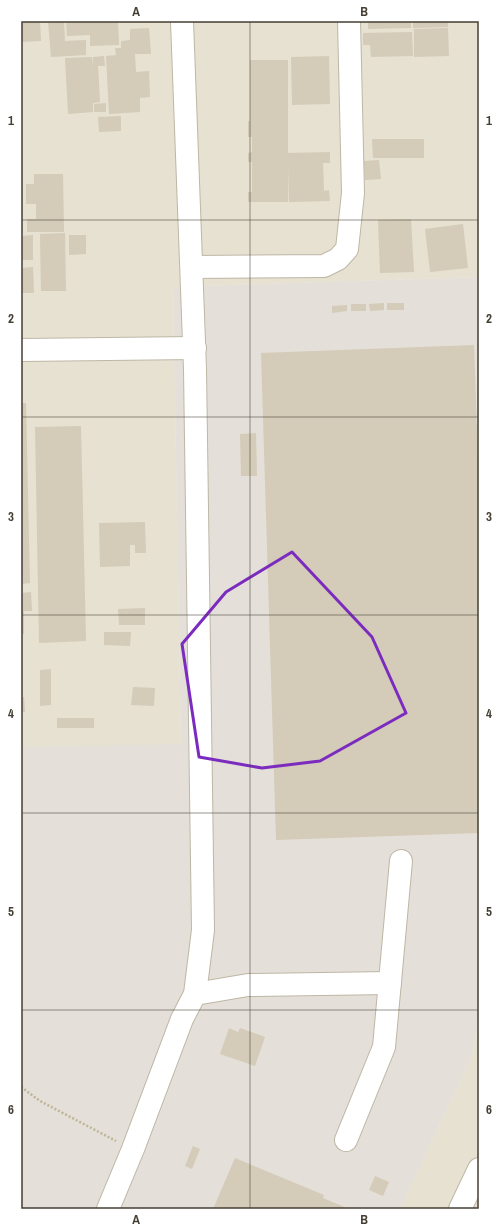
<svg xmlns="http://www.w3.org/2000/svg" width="500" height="1230" font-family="'Archivo Narrow',sans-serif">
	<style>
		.residential { fill: #e6e1d1 }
		.industrial { fill: #e4dfd8 }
		.building { fill: #d4cbb8 }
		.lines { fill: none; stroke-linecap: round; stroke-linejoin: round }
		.minor-casing { stroke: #beb7a6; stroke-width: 24 }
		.path { stroke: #c0b497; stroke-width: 2.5; stroke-dasharray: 2 2; stroke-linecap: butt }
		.minor { stroke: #fff; stroke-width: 22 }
		.marked { fill: none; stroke: #7b2cbf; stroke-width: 3; stroke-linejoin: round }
		.grid { fill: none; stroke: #443e33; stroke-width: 1; stroke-opacity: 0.55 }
		.neatline { fill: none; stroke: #443e33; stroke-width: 1.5 }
		.grid-label { font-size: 13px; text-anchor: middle; font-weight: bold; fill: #443e33 }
	</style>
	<rect width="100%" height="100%" fill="#f2efe3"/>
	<g class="residential">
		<path d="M21,21H479V277L173,287L181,745L21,747Z"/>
		<path d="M479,1023V1209H400L471,1058Z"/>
	</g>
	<path class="industrial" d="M479,277V1023L471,1058L400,1209H21V747L181,744L173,287Z"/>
	<g class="building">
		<path d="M21,21H40L41,41L21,42Z"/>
		<path d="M48,21H64L65,41L86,40V55L51,57Z"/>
		<path d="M66,21H118L119,45L90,46V35L67,36Z"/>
		<path d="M368,21H411V28L368,29Z"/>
		<path d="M413,21H448V27L413,28Z"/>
		<path d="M149,28L151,54H135L136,72L149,71L150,97L140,98V112L109,114L106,56L116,55L115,48H121V41L130,40V29Z"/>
		<path d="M448,28L449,56L414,57V29Z"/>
		<path d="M412,32L413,56L371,57L370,45H363V33Z"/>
		<path d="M104,56L105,66H98L100,102L93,103V112L68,114L65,58L92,57L93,67V57Z"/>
		<path d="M329,56L330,104L292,105L291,57Z"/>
		<path d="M250,60H288V153L330,152V163H323L324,191L329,190L330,201L289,202L288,166V202H248V192H252V162H248V153L252,152V137H248V121H250Z"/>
		<path d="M106,103V112H94V104Z"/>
		<path d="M121,116V131L99,132L98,117Z"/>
		<path d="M372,139H424V158H373Z"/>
		<path d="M379,160L381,179L365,180L364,161Z"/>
		<path d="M34,174H63L64,232H27V219H36V204H26V184H34Z"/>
		<path d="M411,219L414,272L380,273L378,220Z"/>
		<path d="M463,224L468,268L430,272L425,229Z"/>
		<path d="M65,233L66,291H41L40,234Z"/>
		<path d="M33,235V260H21V236Z"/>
		<path d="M69,235H86V254L69,255Z"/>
		<path d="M33,267L34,293H21V268Z"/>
		<path d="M384,303V310L370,311L369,304Z"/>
		<rect x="387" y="303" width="17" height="7"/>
		<rect x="351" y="304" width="15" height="7"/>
		<path d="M347,305V311L332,313V306Z"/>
		<path d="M474,345L479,490V833L276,840L261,353Z"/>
		<path d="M21,403H26L30,583L21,584Z"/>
		<path d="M81,426L86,641L39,643L35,427Z"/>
		<path d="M256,433L257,476H241L240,434Z"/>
		<path d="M145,522L146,553H135V545H130V566L100,567L99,523Z"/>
		<path d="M31,592L32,611H24V634H21V593Z"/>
		<path d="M145,608V625H119L118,609Z"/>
		<path d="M104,632H131L130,646L104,645Z"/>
		<path d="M51,669V705L40,706V670Z"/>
		<path d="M133,687L155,688L154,706L131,705Z"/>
		<path d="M21,697H24L25,712H21Z"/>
		<rect x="57" y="718" width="37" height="10"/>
		<path d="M229,1028L238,1032L240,1028L265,1037L255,1066L220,1054Z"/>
		<path d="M193,1146L200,1149L192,1169L185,1166Z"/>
		<path d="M235,1158L324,1195L323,1198L349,1209H213Z"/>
		<path d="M375,1176L389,1182L383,1196L369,1190Z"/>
	</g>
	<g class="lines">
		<g class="minor-casing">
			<g id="minor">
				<path d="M192,267L324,266L338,259L347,249L353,193L349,21"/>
				<path d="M21,350L195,348"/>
				<path d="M195,994L248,985L390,983"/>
				<path d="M346,1140L384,1047L401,861"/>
				<path d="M108,1209L133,1149L182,1019L195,994L203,930L195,369L182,21"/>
				<path d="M460,1209L479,1169"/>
			</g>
		</g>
		<path class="path" d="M21,1087L40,1101L116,1141"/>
		<use href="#minor" class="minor"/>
	</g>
	<path class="marked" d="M292,552L372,637L406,713L320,761L262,768L199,757L182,644L226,592Z"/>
	<path class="grid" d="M250,21V1209M21,220H479M21,417H479M21,615H479M21,813H479M21,1010H479"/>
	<rect width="500" height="1230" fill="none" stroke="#ffffff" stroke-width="44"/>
	<rect x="22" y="22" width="456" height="1186" class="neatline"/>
	<g class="grid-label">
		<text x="136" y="16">A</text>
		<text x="364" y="16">B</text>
		<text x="11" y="125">1</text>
		<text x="489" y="125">1</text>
		<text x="11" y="323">2</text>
		<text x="489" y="323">2</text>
		<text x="11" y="521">3</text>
		<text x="489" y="521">3</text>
		<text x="11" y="718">4</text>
		<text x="489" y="718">4</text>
		<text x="11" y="916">5</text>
		<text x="489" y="916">5</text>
		<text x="11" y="1114">6</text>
		<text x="489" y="1114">6</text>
		<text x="136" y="1224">A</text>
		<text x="364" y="1224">B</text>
	</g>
</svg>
